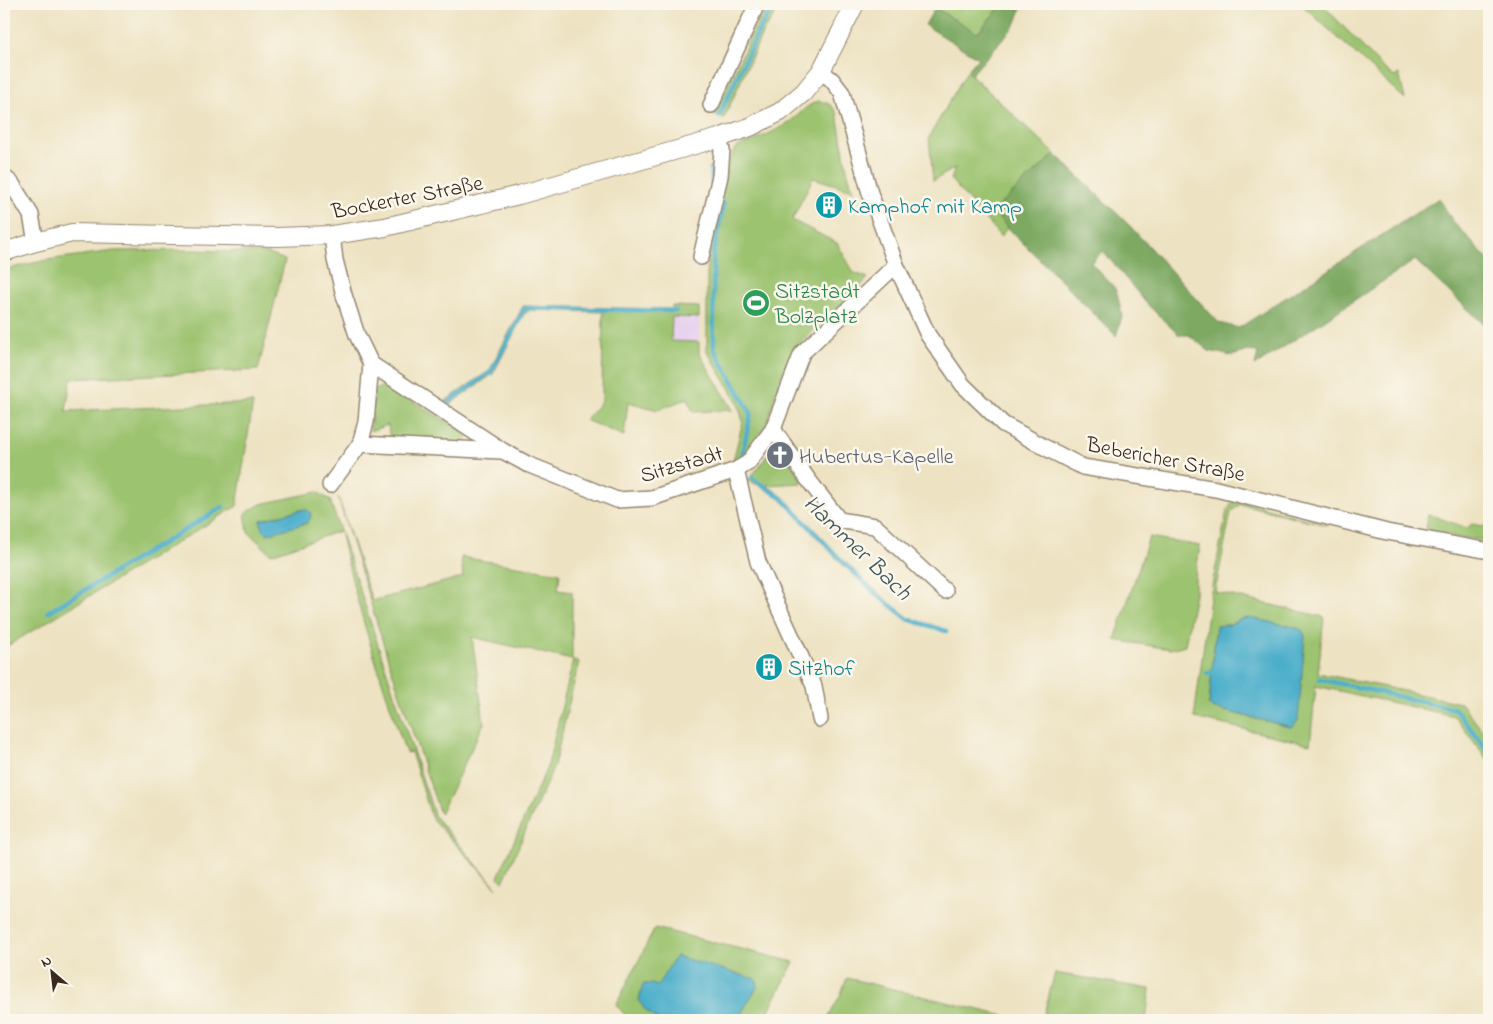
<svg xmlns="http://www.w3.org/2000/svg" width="1493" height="1024" font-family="'Indie Flower',sans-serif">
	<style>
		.built { fill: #e8d2ee }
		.green { fill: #9cc36f; stroke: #6c7646; fill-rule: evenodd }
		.forest { fill: #7da962; stroke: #5c6a40 }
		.water { fill: #4baeca; stroke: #436c74 }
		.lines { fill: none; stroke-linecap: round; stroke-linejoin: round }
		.stream { stroke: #4baeca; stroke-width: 4.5 }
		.minor-casing { stroke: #948670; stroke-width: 18 }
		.tertiary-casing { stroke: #948670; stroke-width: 20 }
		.minor { stroke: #fff; stroke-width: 15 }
		.tertiary { stroke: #fff; stroke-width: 18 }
		.labels { text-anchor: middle; stroke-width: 5; stroke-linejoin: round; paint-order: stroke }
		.street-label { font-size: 22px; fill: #3b2a1e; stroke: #fbf7ec }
		.culture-label { font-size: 22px; fill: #0d838f; stroke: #fbf7ec; text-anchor: start }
		.leisure-label { font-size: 22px; fill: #27864d; stroke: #fbf7ec; text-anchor: start }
		.worship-label { font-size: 22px; fill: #5b616d; stroke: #fbf7ec; text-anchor: start }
		.water-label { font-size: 24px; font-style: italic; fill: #41585a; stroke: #fbf7ec }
	</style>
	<rect width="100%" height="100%" fill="#fbf7ec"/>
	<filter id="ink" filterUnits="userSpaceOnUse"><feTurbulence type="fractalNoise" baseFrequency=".02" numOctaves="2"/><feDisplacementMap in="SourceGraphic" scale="10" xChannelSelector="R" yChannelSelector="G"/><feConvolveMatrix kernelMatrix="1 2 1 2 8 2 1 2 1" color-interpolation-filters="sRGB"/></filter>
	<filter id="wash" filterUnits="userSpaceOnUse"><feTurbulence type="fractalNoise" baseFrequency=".0096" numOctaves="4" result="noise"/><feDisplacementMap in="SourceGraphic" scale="20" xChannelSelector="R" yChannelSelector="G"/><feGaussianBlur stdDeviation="1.12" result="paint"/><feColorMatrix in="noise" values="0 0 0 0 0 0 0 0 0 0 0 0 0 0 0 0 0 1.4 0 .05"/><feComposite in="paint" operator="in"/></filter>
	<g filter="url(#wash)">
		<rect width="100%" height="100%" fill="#ede2c1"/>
		<path class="built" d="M672,316L699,318V342H671Z"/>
		<g class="green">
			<path d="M768,4H782L763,32L724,118L714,115L755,27L767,9Z"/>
			<path d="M938,4H1003L977,33L935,8Z"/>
			<path d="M1301,4H1322L1381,66L1394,77L1399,74L1405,99Z"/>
			<path d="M967,71L1055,154L993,211L1007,227L1001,237L951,180L955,168L933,181L929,137Z"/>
			<path d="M818,101C828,102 833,105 837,114L847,170L853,190L813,178L792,220L837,243L854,273L868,278L858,289L795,348L781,375L767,424L749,450L733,461L743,421L737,401L707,351V253L728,165L735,148C755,140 771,134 789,122C800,115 806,105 818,101Z"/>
			<path d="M195,250L267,253L285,260L258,370L71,379L66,411L253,403L237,506L4,648V270L46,260L114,251Z"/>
			<path d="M523,306L672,309V306L699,307V318L672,317L671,341L699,342V353L733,410L693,412L688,398L658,410L628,402L624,436L585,420L602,401L603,312L530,310L524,314L493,374L449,405L444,402L489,371Z"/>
			<path d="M384,385L467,433V443L390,442L388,425L370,431L374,391Z"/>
			<path d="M773,448H781L803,481L801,483L767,485L783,497L857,574L904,615L908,618L948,631L946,632L907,620L842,564L781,499L761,486L748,481Z"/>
			<path d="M317,492L330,500L435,817L497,888L432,819L411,752L406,753C381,680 357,607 340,531L271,554L248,532L245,513L261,504ZM305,509L307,523L268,533L262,529L261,520Z"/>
			<path d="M338,497L372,601L463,577L461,557L560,573L558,590L572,592V660L472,637L484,723L440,814L389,662Z"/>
			<path d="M1239,500L1327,525L1240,504L1231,512L1215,592L1324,617L1318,673L1461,703L1489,739V761L1454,716L1316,686L1310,744L1194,718L1211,591L1227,511L1232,503ZM1241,619L1290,727L1212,708L1209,705L1216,626L1229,625Z"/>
			<path d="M1428,514L1467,528L1472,524L1489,527V541L1456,537L1426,530Z"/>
			<path d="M1149,537L1200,546L1195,578V594L1185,645L1170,649L1115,640Z"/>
			<path d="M573,660L579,662L554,766L503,882L498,877L548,765Z"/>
			<path d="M655,928L794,962L764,1020H737L756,989L657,986L643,984L639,1001L646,1011L659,1020H630L616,1005Z"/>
			<path d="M1055,973L1150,989L1146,1020H1042Z"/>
			<path d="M847,978L1021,1020H827L840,996Z"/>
		</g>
		<g class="forest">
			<path d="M1003,4H1026L1021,9L1015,25L971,75L967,71L978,58L925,25L935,8L977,33Z"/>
			<path d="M1055,154L1129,225L1219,323L1239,328L1439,198L1452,220L1489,261V329L1415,260L1255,366L1258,352L1247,351L1232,356L1209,351L1189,335H1179L1148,305L1103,251L1091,263L1114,287L1117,293L1122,316L1116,336L1007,227L993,211Z"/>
		</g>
		<g class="water">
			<path d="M305,509L310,512L311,517L307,523L267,534C263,529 260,527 261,520Z"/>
			<path d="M1250,618L1295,627L1302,630L1305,636L1298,721L1291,727L1212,708L1209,705L1216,626L1229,625L1241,619Z"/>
			<path d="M676,956L755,979L758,983L756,989L737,1020H659L646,1011L639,1001L643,984H652L657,986Z"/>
		</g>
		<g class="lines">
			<g class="stream">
				<path d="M719,116L759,30L775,4"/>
				<path d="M711,168L712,184"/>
				<path d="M724,203L713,254L714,349L751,413L742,455"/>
				<path d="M449,402L491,372L525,308L676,311"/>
				<path d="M752,478L782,498L843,562L875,593L908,619L946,631"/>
				<path d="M48,612L223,507"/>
				<path d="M1207,673H1218"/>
				<path d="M1319,679L1455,709L1489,752"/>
			</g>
		</g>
	</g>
	<g filter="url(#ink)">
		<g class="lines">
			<g class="minor-casing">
				<g id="minor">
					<path d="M821,71L832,80L842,93L870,193L896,265L928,335L963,385L1003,424L1046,448L1083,467L1216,489L1387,532L1489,551"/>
					<path d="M711,105L757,4"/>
					<path d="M4,177L12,184L31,215L36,242"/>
					<path d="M332,235L335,260L344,295L357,335L371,364L503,451L527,464L617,500L652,498L736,470L748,463L773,429L802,353L896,265"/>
					<path d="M701,257L720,176L722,150L719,138"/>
					<path d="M773,429L807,478L839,520L875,526L945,591"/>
					<path d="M360,444L366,422L371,364"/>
					<path d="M736,470L758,562L814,686L820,719"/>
					<path d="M330,485L360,444L501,451"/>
				</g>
			</g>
			<g class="tertiary-casing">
				<path id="tertiary" d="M4,252L36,242L72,233L278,237L332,235L385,227L519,195L642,160L719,138L750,127L780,112L804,92L821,71L855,4"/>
			</g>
			<use href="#minor" class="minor"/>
			<use href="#tertiary" class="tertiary"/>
		</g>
	</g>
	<defs>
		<g id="building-disc" transform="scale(1.4375)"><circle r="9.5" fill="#0f9aa8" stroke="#fbf7ec"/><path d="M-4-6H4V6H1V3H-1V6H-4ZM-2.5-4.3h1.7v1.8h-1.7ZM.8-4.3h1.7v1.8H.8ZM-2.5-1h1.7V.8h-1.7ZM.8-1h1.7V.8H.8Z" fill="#fff"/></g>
		<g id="stadium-disc" transform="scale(1.4375)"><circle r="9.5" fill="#2e9e5b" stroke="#fbf7ec"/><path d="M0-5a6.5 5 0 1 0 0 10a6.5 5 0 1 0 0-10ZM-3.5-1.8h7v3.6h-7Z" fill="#fff"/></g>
		<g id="church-disc" transform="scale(1.4375)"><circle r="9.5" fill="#6b7280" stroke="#fbf7ec"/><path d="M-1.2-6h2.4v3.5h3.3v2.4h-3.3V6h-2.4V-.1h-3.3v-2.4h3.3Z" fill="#fff"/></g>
	</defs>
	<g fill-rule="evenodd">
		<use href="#building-disc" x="829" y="205"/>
		<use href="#stadium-disc" x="756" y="303"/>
		<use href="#church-disc" x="780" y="455"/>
		<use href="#building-disc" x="769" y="667"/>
	</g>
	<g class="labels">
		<g class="street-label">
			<text transform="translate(407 196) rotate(-11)" y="8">Bockerter Straße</text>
			<text transform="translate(1166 458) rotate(11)" y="8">Bebericher Straße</text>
			<text transform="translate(681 463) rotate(-16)" y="8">Sitzstadt</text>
		</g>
		<g class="culture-label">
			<text x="848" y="213">Kamphof mit Kamp</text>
			<text x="788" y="675">Sitzhof</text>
		</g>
		<g class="leisure-label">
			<text x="775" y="298">Sitzstadt<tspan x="775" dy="25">Bolzplatz</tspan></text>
		</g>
		<g class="worship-label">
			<text x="799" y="463">Hubertus-Kapelle</text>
		</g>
		<g class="water-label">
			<text transform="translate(858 547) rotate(44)" y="8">Hammer Bach</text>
		</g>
	</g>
	<rect width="1493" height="1024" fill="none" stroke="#fbf7ec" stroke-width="20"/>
	<g transform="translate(52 972) rotate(332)" stroke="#fbf7ec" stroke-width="4" paint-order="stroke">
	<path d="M0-4L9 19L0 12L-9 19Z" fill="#3b2a1e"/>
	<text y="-8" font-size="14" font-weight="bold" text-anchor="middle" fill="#3b2a1e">N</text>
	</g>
</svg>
